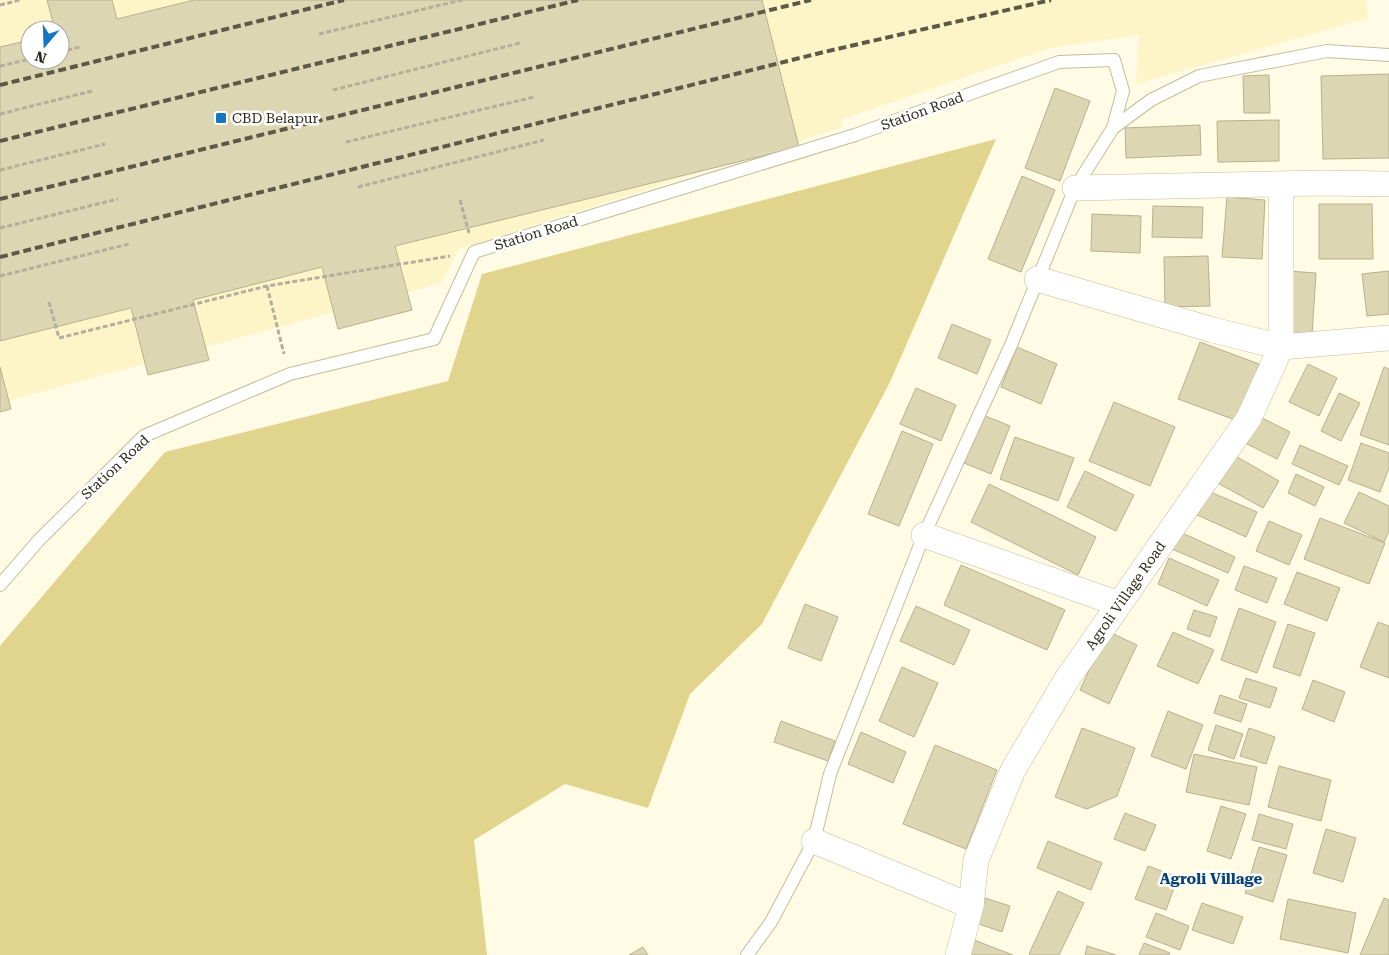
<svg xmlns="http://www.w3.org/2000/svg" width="1389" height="955" font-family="'Roboto Serif',serif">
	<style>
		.built { fill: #fdf5c8; fill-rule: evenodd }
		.green { fill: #e1d48c }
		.building { fill: #dcd6b2; stroke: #b8b18e }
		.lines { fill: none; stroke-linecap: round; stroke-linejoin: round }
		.lane-casing { stroke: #c4bd9a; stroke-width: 14 }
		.street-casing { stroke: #c4bd9a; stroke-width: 26 }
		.path { stroke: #b2af9c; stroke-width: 3; stroke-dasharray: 5 2.5; stroke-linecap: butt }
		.lane { stroke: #fff; stroke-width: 12 }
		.street { stroke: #fff; stroke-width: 25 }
		.rail { stroke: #5c5949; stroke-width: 4; stroke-dasharray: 8 4; stroke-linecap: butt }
		.poi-dot { fill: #1576c2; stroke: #fff; stroke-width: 2 }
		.labels { text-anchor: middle; stroke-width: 5; stroke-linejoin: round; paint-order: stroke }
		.street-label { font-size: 14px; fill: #2c291b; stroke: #fff }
		.poi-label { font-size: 14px; fill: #2c291b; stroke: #fff; text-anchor: start }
		.neighbourhood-label { font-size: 15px; font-weight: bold; fill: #084576; stroke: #fff }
	</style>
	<rect width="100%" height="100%" fill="#fffbe5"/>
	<path class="built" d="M0,0H1366L1368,18L1136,84L1139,35L1050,48L840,120L843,127L459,249L441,283L0,403ZM30,30H60V60H30Z"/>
	<path class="green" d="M996,139L890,382L762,624L690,694L648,808L565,784L474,840L487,955H0V646L165,452L448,381L482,274Z"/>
	<g class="building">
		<path d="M47,0H112L117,19L194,0H762L799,147L395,246L412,310L338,329L322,267L193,300L209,360L148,375L131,308L0,341V47L30,40V60H60V30H55Z"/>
		<path d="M1389,74V158L1323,159L1321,76Z"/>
		<path d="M1269,75L1270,113H1244L1243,76Z"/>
		<path d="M1055,88L1090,101L1060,181L1025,168Z"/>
		<path d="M1279,120V161L1218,162L1217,121Z"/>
		<path d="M1200,125L1201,155L1126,158L1125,128Z"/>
		<path d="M1022,176L1055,190L1021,272L988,259Z"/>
		<path d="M1227,197L1265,200L1262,259L1222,257Z"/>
		<path d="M1319,204H1372L1373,259H1319Z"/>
		<path d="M1153,206L1203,207L1202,238L1152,237Z"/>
		<path d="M1092,214L1141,216L1140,253L1091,251Z"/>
		<path d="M1208,256L1210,306L1165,307L1164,257Z"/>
		<path d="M1289,271L1316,273L1312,336L1285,334Z"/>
		<path d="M1389,271V314L1367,316L1362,274Z"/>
		<path d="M952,324L991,340L977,374L938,358Z"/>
		<path d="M1200,342L1259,364L1238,421L1178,399Z"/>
		<path d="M1017,347L1057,364L1041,404L1001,387Z"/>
		<path d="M1308,364L1337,378L1319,416L1289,402Z"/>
		<path d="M0,367L11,409L0,412Z"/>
		<path d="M1384,367L1389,369V445L1360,435Z"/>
		<path d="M916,388L956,405L941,441L900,424Z"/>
		<path d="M1339,393L1360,403L1341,441L1321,431Z"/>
		<path d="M1114,402L1175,427L1150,486L1089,461Z"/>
		<path d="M983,415L1010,426L991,474L964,463Z"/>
		<path d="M1260,417L1290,432L1277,459L1247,444Z"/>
		<path d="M902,431L933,444L899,526L868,514Z"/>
		<path d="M1015,437L1074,458L1058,501L1000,479Z"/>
		<path d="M1361,443L1389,453V468L1380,492L1348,480Z"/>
		<path d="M1300,445L1348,466L1339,485L1292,464Z"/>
		<path d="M1232,454L1279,481L1263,508L1216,482Z"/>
		<path d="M1085,471L1134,495L1116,531L1067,507Z"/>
		<path d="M1296,474L1324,487L1315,506L1288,493Z"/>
		<path d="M989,484L1096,537L1078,575L971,522Z"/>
		<path d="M1206,490L1257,512L1246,537L1195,514Z"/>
		<path d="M1359,492L1389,506V531L1384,542L1344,523Z"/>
		<path d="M1320,518L1385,543L1369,584L1304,559Z"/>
		<path d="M1269,521L1302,535L1289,565L1256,551Z"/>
		<path d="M1180,532L1235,557L1228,573L1172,549Z"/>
		<path d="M1169,558L1219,580L1207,606L1158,584Z"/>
		<path d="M961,565L1065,610L1047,650L944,605Z"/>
		<path d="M1244,566L1277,578L1267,603L1235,590Z"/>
		<path d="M1297,572L1340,588L1327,621L1284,604Z"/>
		<path d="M805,604L838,617L821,661L788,648Z"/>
		<path d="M916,606L970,630L954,665L900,641Z"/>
		<path d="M1239,608L1276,622L1257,673L1221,660Z"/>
		<path d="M1194,610L1217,617L1210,637L1187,629Z"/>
		<path d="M1378,622L1389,626V678L1360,667Z"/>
		<path d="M1288,624L1315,633L1300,676L1273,667Z"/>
		<path d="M1107,631L1137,645L1109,704L1080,690Z"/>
		<path d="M1173,632L1214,650L1198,684L1157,666Z"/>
		<path d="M902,667L938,683L914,737L879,721Z"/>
		<path d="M1246,678L1277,688L1270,708L1239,698Z"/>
		<path d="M1313,680L1345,692L1334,722L1302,709Z"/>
		<path d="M1220,695L1247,704L1241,722L1214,713Z"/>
		<path d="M1168,711L1203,725L1186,769L1151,756Z"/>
		<path d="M781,721L835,741L828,761L774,742Z"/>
		<path d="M1216,725L1243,734L1234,759L1208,750Z"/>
		<path d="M1082,728L1135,748L1117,796L1087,809L1055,797Z"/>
		<path d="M1249,728L1275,737L1266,764L1240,756Z"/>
		<path d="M861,732L906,752L893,783L848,764Z"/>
		<path d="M935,745L997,770L966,849L903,824Z"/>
		<path d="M1194,754L1257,767L1249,805L1186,792Z"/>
		<path d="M1279,766L1331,780L1321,821L1268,807Z"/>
		<path d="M1221,806L1246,814L1231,859L1207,851Z"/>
		<path d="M1125,813L1156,825L1145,851L1114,839Z"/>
		<path d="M1259,814L1293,824L1286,849L1252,840Z"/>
		<path d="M1326,829L1356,838L1343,882L1313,873Z"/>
		<path d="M1048,841L1102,863L1091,890L1037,868Z"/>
		<path d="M1259,847L1287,855L1273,902L1245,893Z"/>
		<path d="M1148,866L1178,877L1166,910L1135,899Z"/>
		<path d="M1058,891L1084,903L1059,955H1030L1029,954Z"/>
		<path d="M982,897L1010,906L1002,932L973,922Z"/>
		<path d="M1384,898L1389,900V955H1360Z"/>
		<path d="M1288,899L1356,913L1348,953L1280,939Z"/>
		<path d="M1202,903L1243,917L1233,944L1192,930Z"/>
		<path d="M1156,913L1189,926L1180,950L1146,937Z"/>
		<path d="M974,940L1013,955H968Z"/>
		<path d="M1144,943L1170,953L1169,955H1139Z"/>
		<path d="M1087,946L1116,955H1085Z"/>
		<path d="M643,947L648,955H629Z"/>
	</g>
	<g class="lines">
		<g class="lane-casing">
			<g id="lane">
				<path d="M0,585L39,540L144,436L290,374L434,339L474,252L855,135L1059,62L1114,60L1123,91L1113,128"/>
				<path d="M747,955L771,922L814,841L830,774L924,535L1011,345L1075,188L1113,128L1151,100L1199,76L1327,51L1389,55"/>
			</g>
		</g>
		<g class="street-casing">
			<g id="street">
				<path d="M1075,188L1323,183L1389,184"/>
				<path d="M1037,279L1213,330L1281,347V184"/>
				<path d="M924,535L1119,604"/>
				<path d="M814,841L971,906"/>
				<path id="s1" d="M958,955L971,906L976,860L1013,770L1067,679L1249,418L1281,347L1389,338"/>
			</g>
		</g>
		<g class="path">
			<path d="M0,5L20,0"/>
			<path d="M319,34L462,0"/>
			<path d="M60,52L80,47"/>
			<path d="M0,66L30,59"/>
			<path d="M333,90L520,43"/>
			<path d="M0,114L92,91"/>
			<path d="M346,142L534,97"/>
			<path d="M0,170L105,144"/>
			<path d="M358,187L544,140"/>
			<path d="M460,200L469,233"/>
			<path d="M0,228L118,199"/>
			<path d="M0,276L129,244"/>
			<path d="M267,286L284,354"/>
			<path d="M49,302L59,338L267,286L450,256"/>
		</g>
		<use href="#lane" class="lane"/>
		<use href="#street" class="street"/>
		<g class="rail">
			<path d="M0,85L344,0"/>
			<path d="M0,141L578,0"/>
			<path d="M0,199L811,0"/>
			<path d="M0,257L824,52L1051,0"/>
		</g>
	</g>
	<rect class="poi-dot" x="215" y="112" width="12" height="12" rx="2.5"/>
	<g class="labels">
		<g class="street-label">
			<text transform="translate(922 111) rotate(-20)" y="5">Station Road</text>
			<text transform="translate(536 233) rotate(-17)" y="5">Station Road</text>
			<text transform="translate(115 467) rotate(-43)" y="5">Station Road</text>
			<text dy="5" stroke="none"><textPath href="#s1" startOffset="402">Agroli Village Road</textPath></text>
		</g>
		<g class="poi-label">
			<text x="232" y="123">CBD Belapur</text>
		</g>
		<g class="neighbourhood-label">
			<text x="1211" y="884">Agroli Village</text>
		</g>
	</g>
	<g transform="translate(45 45) rotate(199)"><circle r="24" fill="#ffffff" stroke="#aba9a4"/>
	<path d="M0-4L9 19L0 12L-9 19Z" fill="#1576c2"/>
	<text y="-8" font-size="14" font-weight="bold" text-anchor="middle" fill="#2c291b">N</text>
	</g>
</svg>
